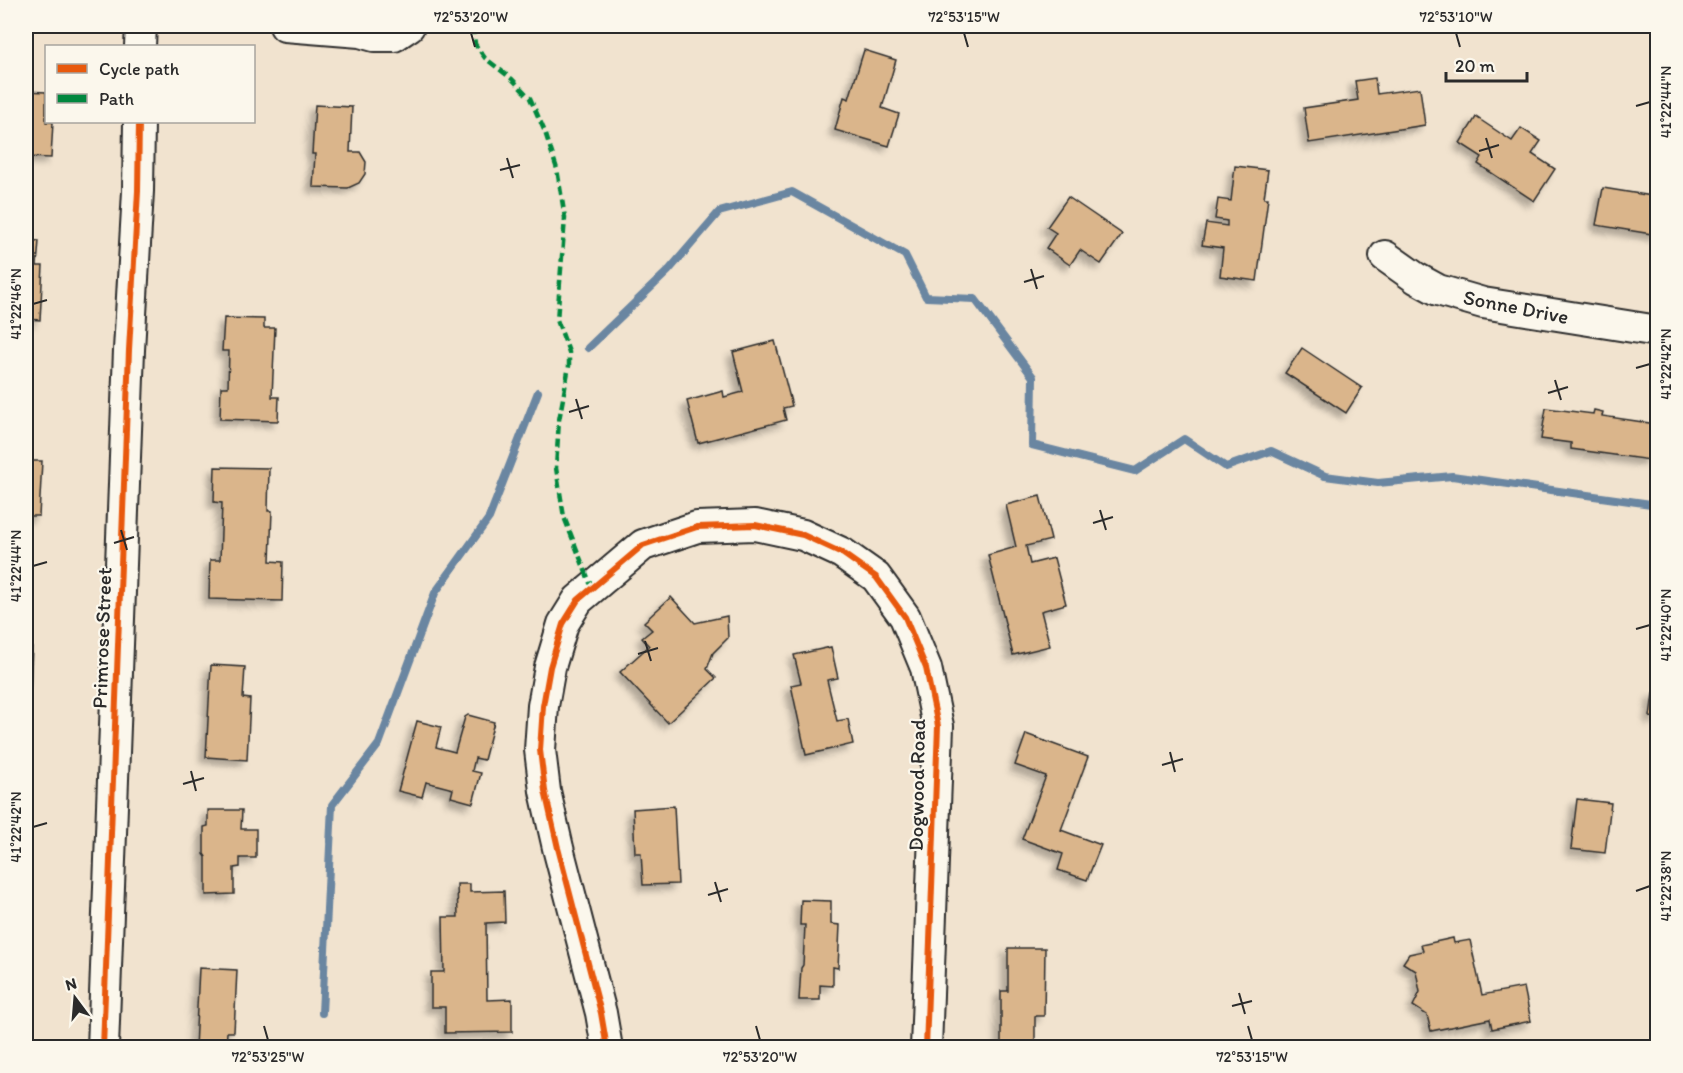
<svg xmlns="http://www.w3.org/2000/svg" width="1683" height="1073" font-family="Itim,sans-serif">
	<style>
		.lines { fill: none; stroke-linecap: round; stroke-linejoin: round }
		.stream { stroke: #6b86a1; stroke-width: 8 }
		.building { fill: #dab58b; stroke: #2b2b2b; stroke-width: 1.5; filter: url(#shadow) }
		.street-casing { stroke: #2b2b2b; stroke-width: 34 }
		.street { stroke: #fbf7ec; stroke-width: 30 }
		.quiet { stroke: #00873e; stroke-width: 4.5; stroke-dasharray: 9 4.5; stroke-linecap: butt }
		.cycleway-casing { stroke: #fbf7ec; stroke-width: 10 }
		.cycleway { stroke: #e8590c; stroke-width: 6 }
		.ticks { fill: none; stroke: #2b2b2b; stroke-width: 2 }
		.labels { text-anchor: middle; stroke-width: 4.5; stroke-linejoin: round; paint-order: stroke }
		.street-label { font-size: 21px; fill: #2b2b2b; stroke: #fbf7ec }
		.neatline { fill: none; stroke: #2b2b2b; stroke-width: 2 }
		.ticks-label { font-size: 15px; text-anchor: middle; fill: #2b2b2b }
	</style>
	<defs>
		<filter id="shadow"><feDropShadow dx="-5.5" dy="5.5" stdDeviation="3" flood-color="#0004"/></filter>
	</defs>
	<rect width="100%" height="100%" fill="#f1e3cf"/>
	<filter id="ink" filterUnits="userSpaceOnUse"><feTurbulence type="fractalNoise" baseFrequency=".0167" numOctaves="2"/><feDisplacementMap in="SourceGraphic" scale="12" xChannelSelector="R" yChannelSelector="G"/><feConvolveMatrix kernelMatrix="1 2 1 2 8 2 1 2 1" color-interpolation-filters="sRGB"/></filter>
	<g filter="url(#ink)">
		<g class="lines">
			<g class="stream">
				<path d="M588,348L669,270L719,212L792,192L905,255L926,297L975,299L1033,377L1032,445L1135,471L1184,439L1226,467L1271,451L1325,476L1378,483L1452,476L1658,505"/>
				<path d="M322,1013L332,805L379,744L435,593L489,518L538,392"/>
			</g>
		</g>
		<g class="building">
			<path d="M864,50L896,60L882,108L899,114L889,146L835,130L844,97L849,99Z"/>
			<path d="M1375,78L1377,94L1420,88L1425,125L1309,143L1304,108L1358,100L1355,81Z"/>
			<path d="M26,91L46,92V122H53L51,158L26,157Z"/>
			<path d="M315,105L352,107L350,152H360L366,162L365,174L359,183L348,188L313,187L315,154H312Z"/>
			<path d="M1476,117L1512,141L1521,128L1541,141L1532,154L1555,169L1534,201L1478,164L1482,157L1460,143Z"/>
			<path d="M1235,166L1268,170L1264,198H1268L1257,281L1220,276L1223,248L1202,245L1206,223L1227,226V221L1215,219L1218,199L1231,201Z"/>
			<path d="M1603,188L1658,197V235L1596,225Z"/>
			<path d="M1068,197L1122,234L1101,264L1080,250L1070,265L1046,248L1056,233L1047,227Z"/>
			<path d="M26,240L39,241L37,266H43L40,320L26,319Z"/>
			<path d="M224,318L264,319V328H275L272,397H279L278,421L220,419L221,387H228L229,351H222Z"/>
			<path d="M775,341L792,406L783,408L786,420L698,443L687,401L723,391L724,397L743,392L733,352Z"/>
			<path d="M1302,348L1362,388L1346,413L1285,373Z"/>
			<path d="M1546,408L1593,414L1594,410L1603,412L1602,416L1656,424L1650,460L1571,449V443L1541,439Z"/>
			<path d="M26,425L31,426L30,461H42L39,516H26Z"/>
			<path d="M215,467L269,468L268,511H272L270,561L283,562L282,601L209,599L210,560H220L222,503L214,502Z"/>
			<path d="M1040,496L1051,540L1026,546L1030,564L1054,558L1066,604L1041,611L1050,646L1013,655L988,555L1016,547L1006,505Z"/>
			<path d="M671,597L695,623L727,616L728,638L713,653L707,669L716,678L668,723L620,672L649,646L642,638L652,630L644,622Z"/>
			<path d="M26,644H32L30,698H26Z"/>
			<path d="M831,647L838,678L827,680L837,721L848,719L853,744L806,755L791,685L801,683L794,655Z"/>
			<path d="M211,665L245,667L243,698L250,699L247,760L206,757Z"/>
			<path d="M1653,693H1658V718L1650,717Z"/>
			<path d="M468,715L494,722L484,760L475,758L472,771L481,773L473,803L451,797L453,789L426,782L422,797L398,791L417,721L441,727L436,747L455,752L465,717Z"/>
			<path d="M1026,734L1088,757L1061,830L1101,845L1087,880L1058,870L1063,854L1022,839L1046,776L1015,765Z"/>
			<path d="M1577,799L1611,803L1605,853L1571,849Z"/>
			<path d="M674,806L678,884L643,885L641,853H635L633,809Z"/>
			<path d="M208,810H242L241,829H256V858H240V867L234,868V894L206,895V857L204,854V827L208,826Z"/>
			<path d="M457,884H470V892L504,891L505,922L486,923L487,1000L512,999V1032L445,1033V1007H431V972H444L443,917H458Z"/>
			<path d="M801,900L831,901V924L840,925L838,968L833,967V986L820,985V1000H799L801,968L803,965L805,925H800Z"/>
			<path d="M1453,938L1454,943L1470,940L1482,995L1524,987L1531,1021L1492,1029L1490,1019L1431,1031L1427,1015L1413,1006L1420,992L1416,971L1403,963L1409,954L1423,951L1421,945Z"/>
			<path d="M1008,948H1045L1044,1016H1035V1048H1001V991H1008Z"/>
			<path d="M199,968L237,970L234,1032H227L226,1048H195Z"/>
		</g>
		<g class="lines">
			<g class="street-casing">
				<g id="street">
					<path d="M285,26L360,32L374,36H394L409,26"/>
					<path d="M140,46L141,26"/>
					<path d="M1385,256L1416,278L1438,290L1483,303L1658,331"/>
					<path d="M103,1048L129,350L138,191L139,122"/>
					<path d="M607,1048L601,1013L558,848L545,791L540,750L543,706L550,667L563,624L578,600L643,545L697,527L755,525L803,535L842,553L876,577L905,617L926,668L938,726L926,1048"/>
				</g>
			</g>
			<use href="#street" class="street"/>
			<path class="quiet" d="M473,26L475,44L485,58L512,79L530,98L545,132L557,169L565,218L557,320L569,352V366L559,420L556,468L564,517L592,588"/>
			<g class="cycleway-casing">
				<g id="cycleway">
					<path d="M103,1048L129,350L138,191L139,122"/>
					<path d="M607,1048L601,1013L558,848L545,791L540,750L543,706L550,667L563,624L578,600L643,545L697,527L755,525L803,535L842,553L876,577L905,617L926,668L938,726L926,1048"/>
				</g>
			</g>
			<use href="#cycleway" class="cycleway"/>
		</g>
	</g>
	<path class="ticks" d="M471,33L475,47M964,33L968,47M1456,33L1460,47M1636,106L1650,102M1486,138L1492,158M1479,151L1499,145M507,158L513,178M500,170L520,165M1031,269L1037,289M1024,282L1044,276M33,304L47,300M1636,368L1650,364M1555,380L1561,400M1548,393L1568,387M576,399L582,419M569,412L589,406M1100,510L1106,530M1093,523L1113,517M121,530L127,550M114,543L134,537M33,566L47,562M1636,629L1650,625M645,641L651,661M638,654L658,648M1170,752L1175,772M1162,765L1183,759M191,771L196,791M183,784L204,778M33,827L47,823M715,882L721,902M1636,891L1650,886M708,895L728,889M1239,993L1245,1014M1232,1006L1252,1001M264,1026L268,1040M756,1026L760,1040M1248,1026L1252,1040"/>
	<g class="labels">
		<g class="street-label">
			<text transform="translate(1516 307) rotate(11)" y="7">Sonne Drive</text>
			<text transform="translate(102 638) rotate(-88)" y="7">Primrose Street</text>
			<text transform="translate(917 785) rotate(-89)" y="7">Dogwood Road</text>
		</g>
	</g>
	<rect width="1683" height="1073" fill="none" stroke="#fbf7ec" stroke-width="66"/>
	<rect x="45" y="45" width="210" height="78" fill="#fbf7ec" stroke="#a8a59f" stroke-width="1.5"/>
	<rect x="57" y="64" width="30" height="9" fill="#e8590c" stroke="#a8a59f" stroke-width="1.5"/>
	<text x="99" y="75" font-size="18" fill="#2b2b2b">Cycle path</text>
	<rect x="57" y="94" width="30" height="9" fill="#00873e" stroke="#a8a59f" stroke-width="1.5"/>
	<text x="99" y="105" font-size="18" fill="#2b2b2b">Path</text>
	<g transform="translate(75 998) rotate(344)" stroke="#fbf7ec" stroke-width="4.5" paint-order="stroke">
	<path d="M0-4.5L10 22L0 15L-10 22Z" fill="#2b2b2b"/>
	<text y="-9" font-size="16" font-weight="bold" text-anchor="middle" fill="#2b2b2b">N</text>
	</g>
	<path d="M1446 72v9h81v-9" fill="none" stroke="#2b2b2b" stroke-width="3"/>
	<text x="1455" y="72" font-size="18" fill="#2b2b2b" stroke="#fbf7ec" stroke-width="4.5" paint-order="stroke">20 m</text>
	<rect x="33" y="33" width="1617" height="1007" class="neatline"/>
	<g class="ticks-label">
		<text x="471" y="22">72°53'20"W</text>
		<text x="964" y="22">72°53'15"W</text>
		<text x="1456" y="22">72°53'10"W</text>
		<text transform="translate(1666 102) rotate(-90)" y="5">41°22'44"N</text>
		<text transform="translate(16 304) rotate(-90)" y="5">41°22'46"N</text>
		<text transform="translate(1666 364) rotate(-90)" y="5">41°22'42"N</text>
		<text transform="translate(16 566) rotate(-90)" y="5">41°22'44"N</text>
		<text transform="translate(1666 625) rotate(-90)" y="5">41°22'40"N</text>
		<text transform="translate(16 827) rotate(-90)" y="5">41°22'42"N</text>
		<text transform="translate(1666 886) rotate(-90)" y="5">41°22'38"N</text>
		<text x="268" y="1062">72°53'25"W</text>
		<text x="760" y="1062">72°53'20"W</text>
		<text x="1252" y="1062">72°53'15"W</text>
	</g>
</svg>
